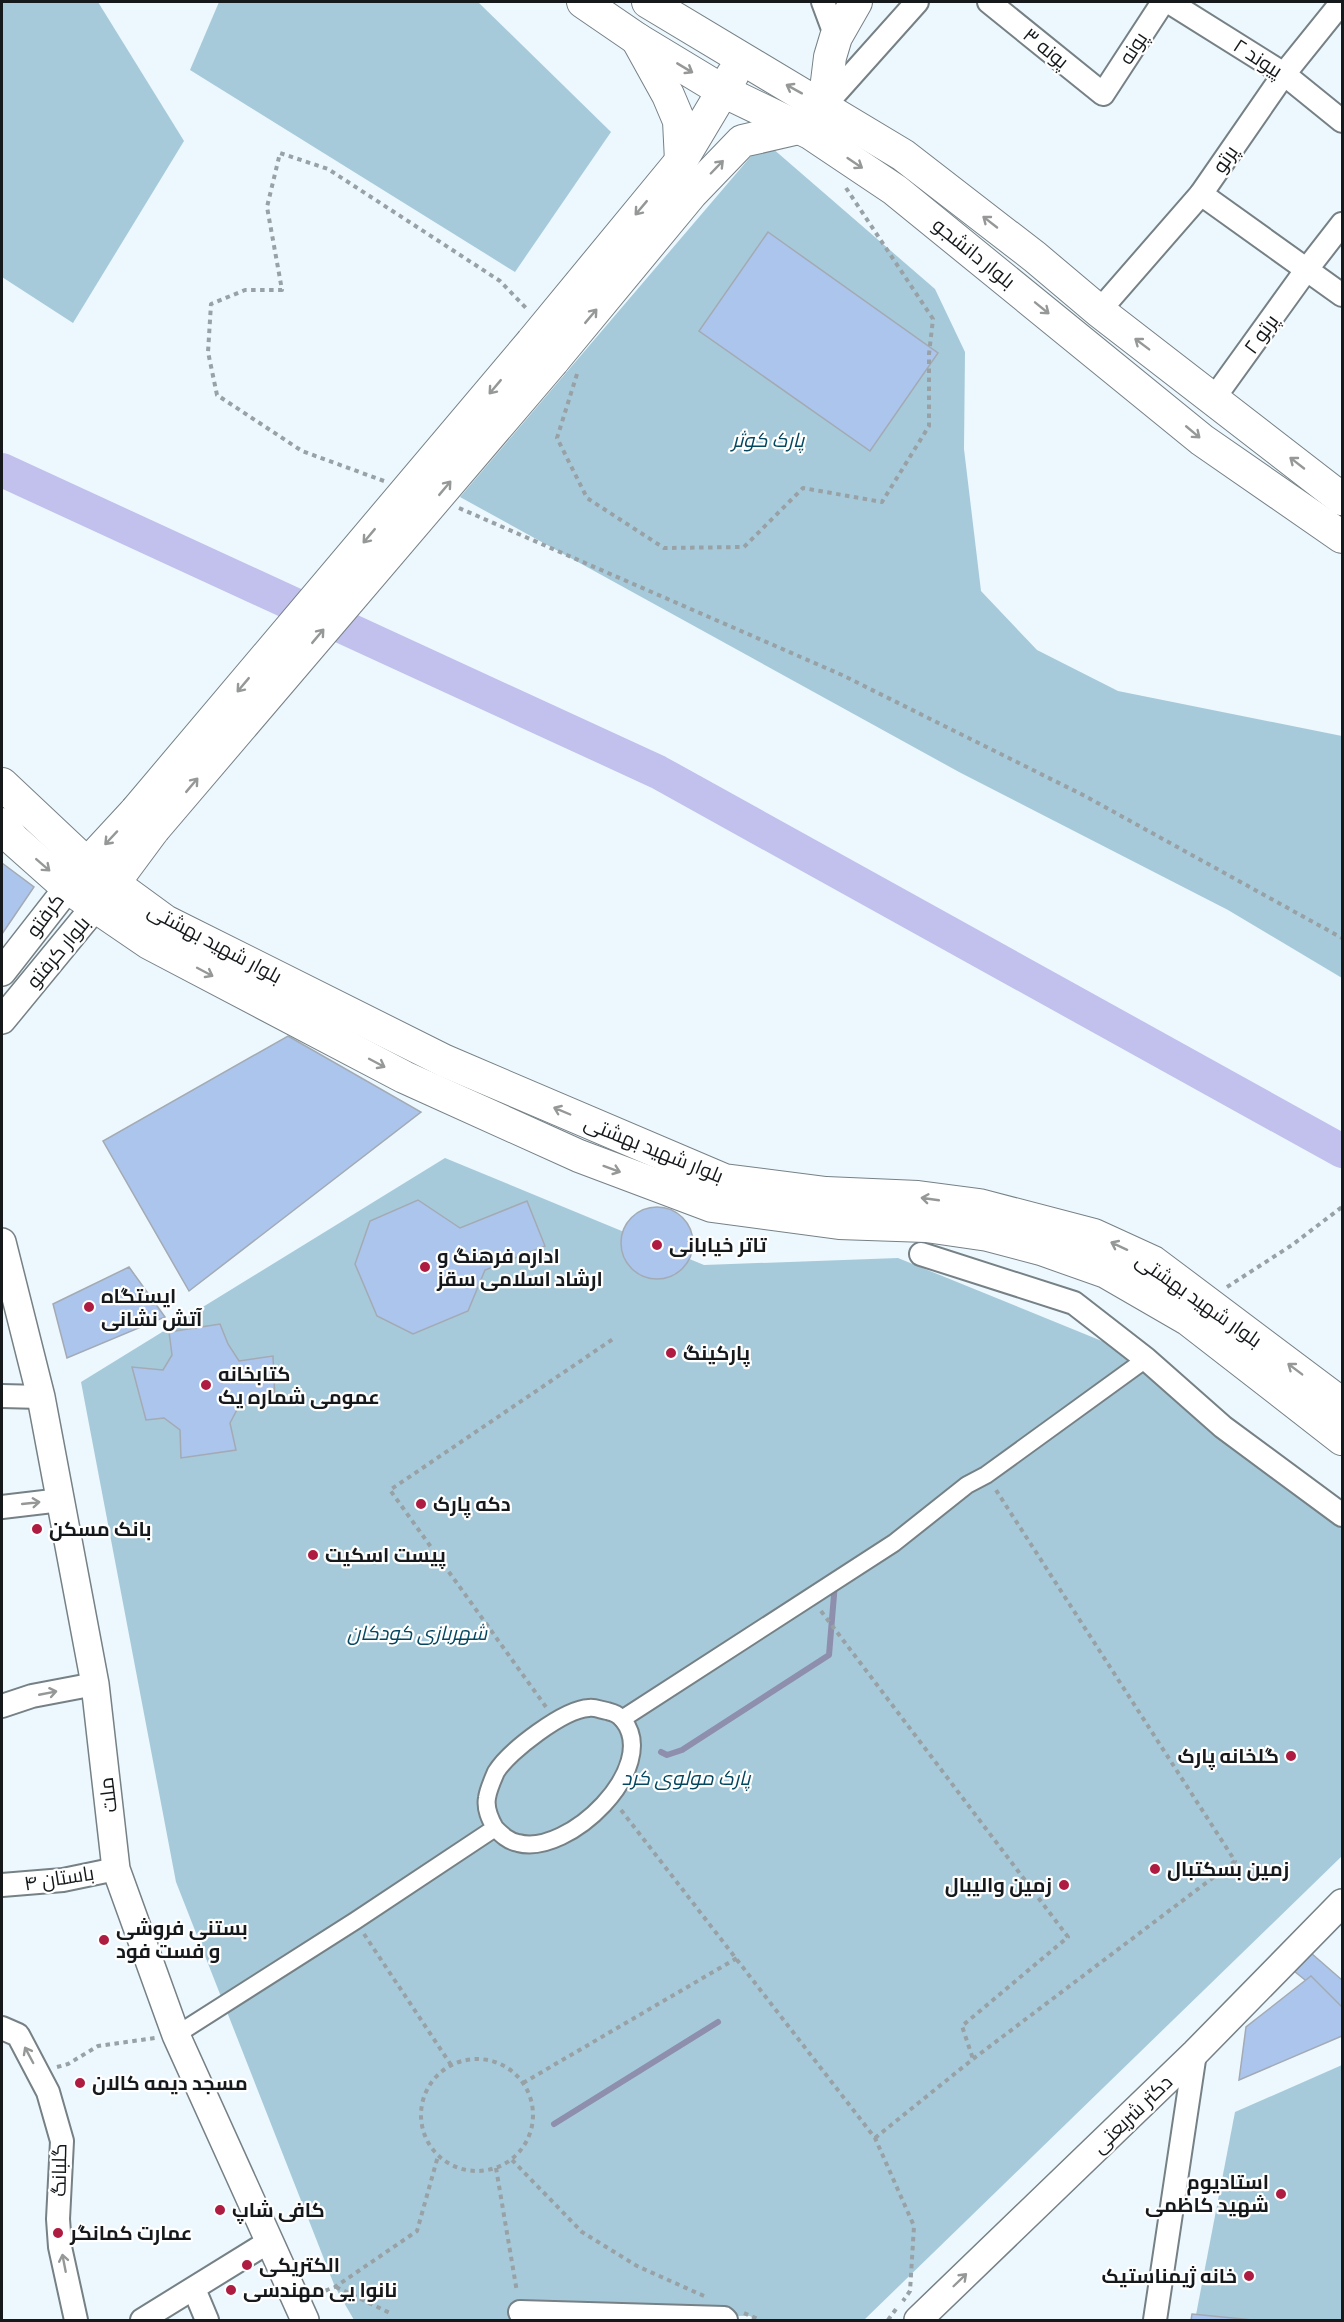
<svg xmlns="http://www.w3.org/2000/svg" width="1344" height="2322" font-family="Georgia,Cairo,serif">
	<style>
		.green { fill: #a7cada }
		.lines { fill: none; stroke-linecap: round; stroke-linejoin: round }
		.stream { stroke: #8e8ead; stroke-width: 6 }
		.river { stroke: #c2c0ec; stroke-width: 34 }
		.building { fill: #acc5ec; stroke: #a3aab3; stroke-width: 1.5 }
		.pedestrian-casing { stroke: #768186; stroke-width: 20 }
		.minor-casing { stroke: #768186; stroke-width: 26 }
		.tertiary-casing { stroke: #768186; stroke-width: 30 }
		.secondary-casing { stroke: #768186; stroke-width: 34 }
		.path { stroke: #98a1a5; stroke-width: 4; stroke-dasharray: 4.5 4.5; stroke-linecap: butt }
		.pedestrian { stroke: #fff; stroke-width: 16 }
		.minor { stroke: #fff; stroke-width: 22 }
		.tertiary { stroke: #fff; stroke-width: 27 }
		.secondary { stroke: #fff; stroke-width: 32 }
		.secondary-bridge-casing { stroke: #768186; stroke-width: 34; stroke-linecap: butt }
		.secondary-bridge { stroke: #fff; stroke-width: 32 }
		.oneway { stroke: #969898 }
		.poi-dot { fill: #af1c42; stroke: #fff; stroke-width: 2 }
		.labels { text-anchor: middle; stroke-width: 4.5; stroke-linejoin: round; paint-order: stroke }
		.street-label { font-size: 20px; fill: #15191b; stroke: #fff }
		.park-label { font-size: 20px; font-style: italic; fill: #034860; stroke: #fff }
		.poi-label { font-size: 20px; font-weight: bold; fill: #15191b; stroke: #fff; text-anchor: start }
	</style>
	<rect width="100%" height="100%" fill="#ecf8fe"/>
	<g class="green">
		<path d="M2,2H98L184,141L73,323L2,277Z"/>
		<path d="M219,2H478L611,132L515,272L190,70Z"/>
		<path d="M764,141L935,289L965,352L964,449L981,591L1037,650L1118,691L1342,736V978L1228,910L959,772L460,497Z"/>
		<path d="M445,1158L704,1265L898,1258L1146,1359L1223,1427L1342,1527V1856L864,2320H755L750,2316L598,2315L537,2320H354L335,2287L176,1882L81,1382Z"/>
		<path d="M1342,2065V2320H1195L1235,2112Z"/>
	</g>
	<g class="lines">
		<g class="stream">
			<path d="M661,1752L667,1755L682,1750L829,1655L835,1583"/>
			<path d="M554,2124L718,2022"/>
		</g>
		<path class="river" d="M2,470L658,772L1342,1151"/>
	</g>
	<g class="building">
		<path d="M768,232L938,353L870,451L699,331Z"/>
		<path d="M2,863L34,887L2,934Z"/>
		<path d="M288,1036L421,1112L189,1291L103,1141Z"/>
		<path d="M418,1200L460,1228L527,1201L545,1246L485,1270L468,1311L413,1334L377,1316L355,1264L370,1221Z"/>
		<circle cx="657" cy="1243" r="36"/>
		<path d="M129,1267L165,1317L67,1358L53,1304Z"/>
		<path d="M220,1324L228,1344L239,1361L273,1356L275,1401L239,1406L230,1423L236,1450L181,1458L180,1430L164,1418L146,1420L132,1367L163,1370L172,1355L169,1332Z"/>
		<path d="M1311,1953L1342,1980V2010L1294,1971Z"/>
		<path d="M1311,1976L1342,2007V2036L1239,2080L1246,2027Z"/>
		<path d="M1192,2314L1253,2320H1191Z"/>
	</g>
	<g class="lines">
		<g class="pedestrian-casing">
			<g id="pedestrian">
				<path d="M622,1719L894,1543L967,1485L986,1475L1146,1359"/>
				<path d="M176,2035L355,1921L495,1828C502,1835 508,1841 518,1843C568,1857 661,1767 623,1720C618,1714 614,1713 607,1711C601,1710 594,1707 589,1708C564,1709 509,1751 496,1772C493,1779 488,1790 487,1798C485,1809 490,1819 495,1828"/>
			</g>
		</g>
		<g class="minor-casing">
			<g id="minor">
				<path d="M823,2L836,37"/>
				<path d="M989,2L1103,94L1163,2"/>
				<path d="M1169,2L1284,74L1342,121"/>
				<path d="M824,106L917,2"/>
				<path d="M1201,194L1342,295"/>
				<path d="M1099,311L1201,194L1284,74L1342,2"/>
				<path d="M1214,398L1307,269L1342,224"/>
				<path d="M921,1254L1074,1303L1146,1359L1223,1427L1342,1515"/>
				<path d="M2,1396L41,1397"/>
				<path d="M2,1507L61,1500"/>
				<path d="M2,1706L32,1696L95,1684"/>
				<path d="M2,1885L63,1880L116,1869"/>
				<path d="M2,2028L18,2035L48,2092L62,2141L58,2219L60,2247L76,2320"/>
				<path d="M194,2289L207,2320"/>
				<path d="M142,2320L270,2241"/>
				<path d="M524,2320L520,2312L724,2318L726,2320"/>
				<path d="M1155,2320L1195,2053"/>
			</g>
		</g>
		<g class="tertiary-casing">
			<g id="tertiary">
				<path d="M2,972L80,872"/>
				<path d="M2,1020L108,891"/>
				<path d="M2,1242L41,1397L95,1684L116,1869L176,2035L305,2320"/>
				<path d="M918,2320L1195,2053L1342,1903"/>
			</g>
		</g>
		<g class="secondary-casing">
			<g id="secondary">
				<path d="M583,2L637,39L723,91L810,133L895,190L1202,440L1342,537"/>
				<path d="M648,2L903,155L1035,257L1099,311L1342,499"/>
				<path d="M637,39L668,95L679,121L681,161"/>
				<path d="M824,106L830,57L836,37L856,2"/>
				<path d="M532,342L681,161L733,74"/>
				<path d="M553,361L691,194L742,141L799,128"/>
				<path d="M2,784L87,864L165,921L445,1061L724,1180L826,1193L918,1197L979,1205L1094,1235L1153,1262L1342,1404"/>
				<path d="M2,824L13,839L67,887L149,943L404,1077L579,1156L712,1206L839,1223L926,1226L988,1235L1041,1249L1106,1272L1189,1320L1342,1439"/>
				<path d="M87,864L136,811"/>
				<path d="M114,883L154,829"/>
			</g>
		</g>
		<g class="path">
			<path d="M577,374L557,438L587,498L664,548L744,547L803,488L882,502L929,426V354L933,319L846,188"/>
			<path d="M384,481L302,451L217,395L208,352L211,304L245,290H282L267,207L280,153L328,169L500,281L528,310"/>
			<path d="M459,508L842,675L1085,796L1342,938"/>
			<path d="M1227,1287L1292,1245L1342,1207"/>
			<path d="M821,1611L1068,1937L962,2026L973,2059"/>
			<path d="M546,1707L390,1490L613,1339V1336"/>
			<path d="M621,1810L875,2138L914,2226L910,2291L903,2301"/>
			<path d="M364,1934L451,2065"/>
			<circle cx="477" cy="2115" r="56"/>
			<path d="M57,2067L68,2064L98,2046L155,2038"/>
			<path d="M523,2083L737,1958"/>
			<path d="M875,2138L973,2059L1235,1861L994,1487"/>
			<path d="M512,2160L582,2232L637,2266L704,2296"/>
			<path d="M496,2168L517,2292"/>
			<path d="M336,2287L392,2314"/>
			<path d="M317,2294L335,2287L417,2231L438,2156"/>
			<path d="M744,2313L760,2320"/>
			<path d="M888,2320L896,2309"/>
		</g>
		<use href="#pedestrian" class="pedestrian"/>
		<use href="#minor" class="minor"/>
		<use href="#tertiary" class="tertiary"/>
		<use href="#secondary" class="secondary"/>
		<g class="secondary-bridge-casing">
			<g id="secondary-bridge">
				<path d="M136,811L532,342"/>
				<path d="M154,829L553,361"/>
			</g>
		</g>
		<use href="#secondary-bridge" class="secondary-bridge"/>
	</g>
	<defs><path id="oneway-shaft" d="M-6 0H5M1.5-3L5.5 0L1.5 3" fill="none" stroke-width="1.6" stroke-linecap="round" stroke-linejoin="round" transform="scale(1.5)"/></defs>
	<g class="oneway">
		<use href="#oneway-shaft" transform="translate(685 68) rotate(31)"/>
		<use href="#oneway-shaft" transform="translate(794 89) rotate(-151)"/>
		<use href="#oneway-shaft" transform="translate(855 163) rotate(34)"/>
		<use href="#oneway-shaft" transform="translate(717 167) rotate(-46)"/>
		<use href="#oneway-shaft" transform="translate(641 208) rotate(130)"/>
		<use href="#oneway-shaft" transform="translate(990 222) rotate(-142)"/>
		<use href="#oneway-shaft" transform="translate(1042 308) rotate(39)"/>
		<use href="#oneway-shaft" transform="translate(591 316) rotate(-50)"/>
		<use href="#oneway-shaft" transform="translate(1142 344) rotate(-143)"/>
		<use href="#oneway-shaft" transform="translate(495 387) rotate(130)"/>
		<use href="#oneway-shaft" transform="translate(1193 432) rotate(40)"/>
		<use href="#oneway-shaft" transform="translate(1297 463) rotate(-142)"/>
		<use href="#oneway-shaft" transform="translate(445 488) rotate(-50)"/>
		<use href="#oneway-shaft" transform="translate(369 536) rotate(130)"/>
		<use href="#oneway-shaft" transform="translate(318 636) rotate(-50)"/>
		<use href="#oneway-shaft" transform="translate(243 685) rotate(130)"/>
		<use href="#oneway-shaft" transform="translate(192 785) rotate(-50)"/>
		<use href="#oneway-shaft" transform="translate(111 838) rotate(133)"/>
		<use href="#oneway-shaft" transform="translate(43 865) rotate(41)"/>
		<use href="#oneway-shaft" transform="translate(205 972) rotate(28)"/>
		<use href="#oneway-shaft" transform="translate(377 1063) rotate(28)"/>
		<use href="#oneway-shaft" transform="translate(562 1111) rotate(-157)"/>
		<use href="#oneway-shaft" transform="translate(612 1169) rotate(20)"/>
		<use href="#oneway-shaft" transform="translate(930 1199) rotate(-172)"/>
		<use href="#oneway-shaft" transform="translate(1119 1246) rotate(-155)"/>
		<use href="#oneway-shaft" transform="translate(1295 1369) rotate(-143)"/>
		<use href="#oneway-shaft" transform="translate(31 1503) rotate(-6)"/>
		<use href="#oneway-shaft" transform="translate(48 1693) rotate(-11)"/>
		<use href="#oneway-shaft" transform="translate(29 2055) rotate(-118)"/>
		<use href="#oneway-shaft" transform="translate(64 2263) rotate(-101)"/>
		<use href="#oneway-shaft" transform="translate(960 2280) rotate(-44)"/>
	</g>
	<g class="poi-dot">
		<circle cx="657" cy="1245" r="6"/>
		<circle cx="425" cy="1267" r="6"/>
		<circle cx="89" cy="1307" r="6"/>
		<circle cx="671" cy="1353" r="6"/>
		<circle cx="206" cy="1385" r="6"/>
		<circle cx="421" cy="1504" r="6"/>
		<circle cx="37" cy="1529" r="6"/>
		<circle cx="313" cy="1555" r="6"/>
		<circle cx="1291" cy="1756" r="6"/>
		<circle cx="1155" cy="1869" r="6"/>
		<circle cx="1064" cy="1885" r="6"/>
		<circle cx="104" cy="1940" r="6"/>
		<circle cx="80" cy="2083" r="6"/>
		<circle cx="1281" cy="2194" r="6"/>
		<circle cx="220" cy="2210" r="6"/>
		<circle cx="58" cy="2233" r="6"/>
		<circle cx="247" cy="2265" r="6"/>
		<circle cx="1249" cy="2276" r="6"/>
		<circle cx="231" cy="2290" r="6"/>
	</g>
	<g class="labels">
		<g class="street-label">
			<text transform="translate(1046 48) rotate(39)" y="7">پونه ۳</text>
			<text transform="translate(1133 48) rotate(-57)" y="7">پونه</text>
			<text transform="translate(1258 58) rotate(33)" y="7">پیوند ۲</text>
			<text transform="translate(1225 159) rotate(-55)" y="7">پرتو</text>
			<text transform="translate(974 253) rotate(39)" y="7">بلوار دانشجو</text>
			<text transform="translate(1261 334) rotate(-54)" y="7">پرتو ۲</text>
			<text transform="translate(45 915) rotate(-53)" y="7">کرفتو</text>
			<text transform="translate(215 943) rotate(28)" y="7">بلوار شهید بهشتی</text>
			<text transform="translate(58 952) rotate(-50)" y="7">بلوار کرفتو</text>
			<text transform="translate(654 1149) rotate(22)" y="7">بلوار شهید بهشتی</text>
			<text transform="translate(1199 1300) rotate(35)" y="7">بلوار شهید بهشتی</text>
			<text transform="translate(108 1795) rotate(-97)" y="7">ملت</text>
			<text transform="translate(59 1878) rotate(-9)" y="7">باستان ۴</text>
			<text transform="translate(1132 2114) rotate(-44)" y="7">دکتر شریعتی</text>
			<text transform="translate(59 2170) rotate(-89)" y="7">گلبانگ</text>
		</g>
		<g class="park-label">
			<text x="768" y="447">پارک کوثر</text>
			<text x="417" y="1640">شهربازی کودکان</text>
			<text x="686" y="1785">پارک مولوی کرد</text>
		</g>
		<g class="poi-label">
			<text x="669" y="1252">تاتر خیابانی</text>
			<text x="437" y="1263">اداره فرهنگ و<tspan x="437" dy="23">ارشاد اسلامی سقز</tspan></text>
			<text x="101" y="1303">ایستگاه<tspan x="101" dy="23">آتش نشانی</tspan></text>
			<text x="683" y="1360">پارکینگ</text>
			<text x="218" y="1381">کتابخانه<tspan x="218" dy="23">عمومی شماره یک</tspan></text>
			<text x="433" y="1511">دکه پارک</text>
			<text x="49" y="1536">بانک مسکن</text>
			<text x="325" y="1562">پیست اسکیت</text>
			<text x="1279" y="1763" text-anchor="end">گلخانه پارک</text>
			<text x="1167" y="1876">زمین بسکتبال</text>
			<text x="1052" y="1892" text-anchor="end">زمین والیبال</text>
			<text x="116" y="1935">بستنی فروشی<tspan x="116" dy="23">و فست فود</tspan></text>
			<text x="92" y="2090">مسجد دیمه کالان</text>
			<text x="1269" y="2189" text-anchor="end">استادیوم<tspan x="1269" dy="23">شهید کاظمی</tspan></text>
			<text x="232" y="2217">کافی شاپ</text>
			<text x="70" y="2240">عمارت کمانگر</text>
			<text x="259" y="2272">الکتریکی</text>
			<text x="1237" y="2283" text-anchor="end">خانه ژیمناستیک</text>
			<text x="243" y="2297">نانوا یی مهندسی</text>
		</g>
	</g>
	<rect width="1344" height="2322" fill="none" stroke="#15191b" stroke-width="6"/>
</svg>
